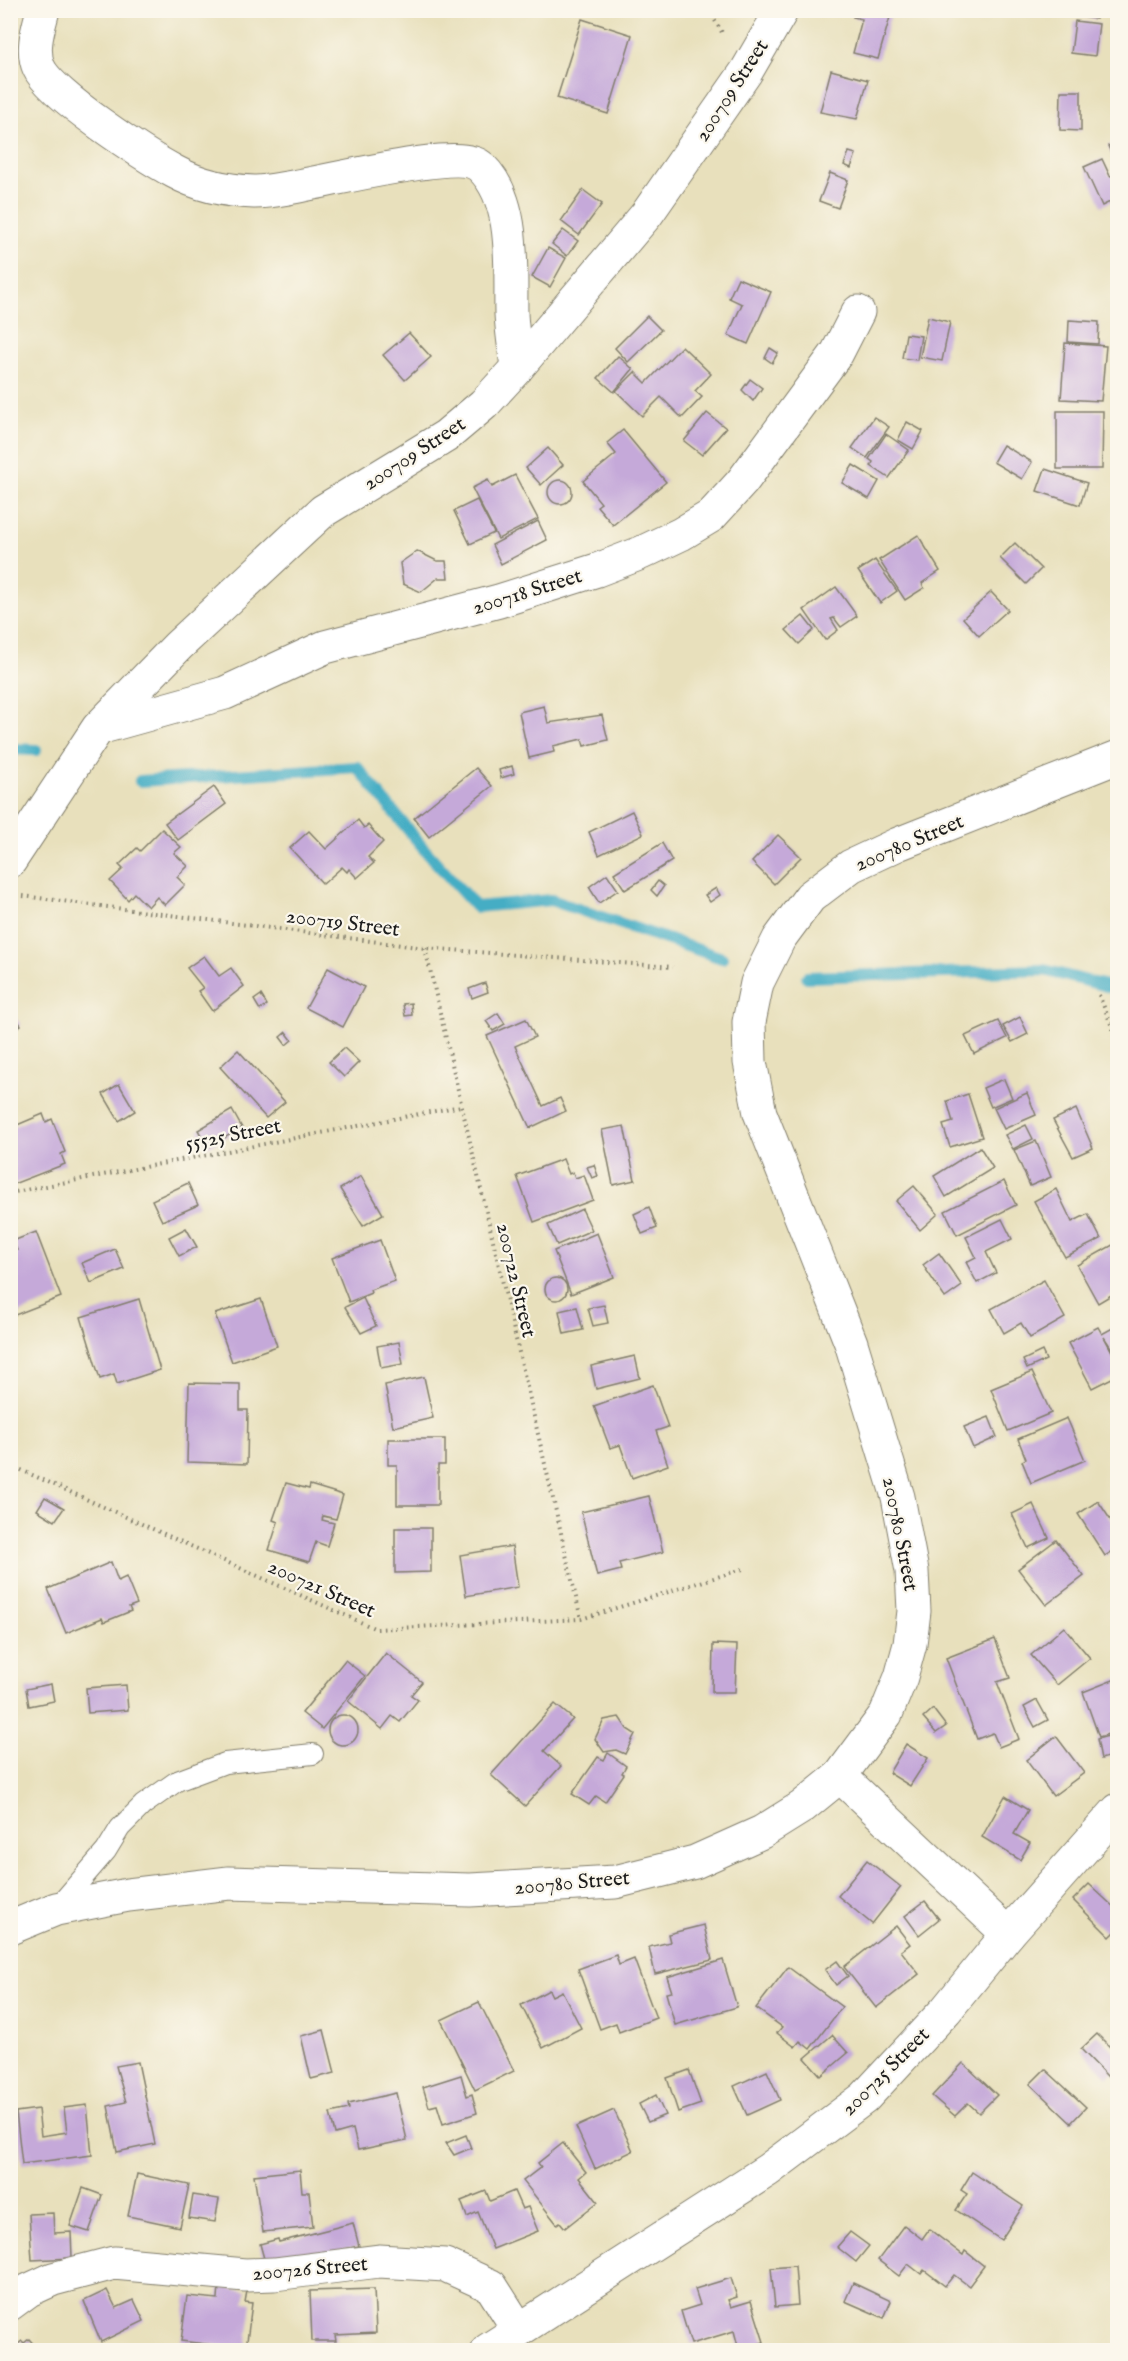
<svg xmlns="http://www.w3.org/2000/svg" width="1128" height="2361" font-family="'IM FELL English',serif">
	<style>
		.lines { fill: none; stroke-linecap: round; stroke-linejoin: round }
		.stream { stroke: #45adc4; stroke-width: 12 }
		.building { fill: #c5a9d9 }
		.lane-casing { stroke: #827e6c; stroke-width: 22 }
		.street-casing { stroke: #827e6c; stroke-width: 35 }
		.path { stroke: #827e6c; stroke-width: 4; stroke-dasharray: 1.5 4.5; stroke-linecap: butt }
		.lane { stroke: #fff; stroke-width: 20 }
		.street { stroke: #fff; stroke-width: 33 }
		.labels { text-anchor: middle; stroke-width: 4.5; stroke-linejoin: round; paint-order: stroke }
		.street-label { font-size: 21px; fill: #1c1c1c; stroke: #fbf7ec }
	</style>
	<rect width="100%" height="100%" fill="#fbf7ec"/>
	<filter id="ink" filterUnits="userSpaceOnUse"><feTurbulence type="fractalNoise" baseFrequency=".0167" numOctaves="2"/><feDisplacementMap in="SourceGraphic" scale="12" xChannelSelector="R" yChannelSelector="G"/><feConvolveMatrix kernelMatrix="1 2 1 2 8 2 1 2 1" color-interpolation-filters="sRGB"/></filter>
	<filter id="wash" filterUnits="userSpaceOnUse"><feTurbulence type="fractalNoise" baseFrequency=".008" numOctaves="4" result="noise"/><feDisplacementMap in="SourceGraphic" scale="24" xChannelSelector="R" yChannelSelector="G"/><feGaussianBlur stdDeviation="1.35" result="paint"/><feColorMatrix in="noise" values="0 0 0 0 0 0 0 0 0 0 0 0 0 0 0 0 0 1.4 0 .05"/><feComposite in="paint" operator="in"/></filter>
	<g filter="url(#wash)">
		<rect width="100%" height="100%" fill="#e8e0bc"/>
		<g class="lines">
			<g class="stream">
				<path d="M10,749L36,750"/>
				<path d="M140,781L357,767L423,848L476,907L551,900L722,958"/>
				<path d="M807,977L1044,970L1118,989"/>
			</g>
		</g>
		<g id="blocks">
			<g class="building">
				<path d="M855,10H892L878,59L853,53L862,19L853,17Z"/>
				<path d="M1068,10H1097L1096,19L1068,15Z"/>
				<path d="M582,19L632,35L608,114L557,98Z"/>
				<path d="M1075,21L1099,24L1095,56L1071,53Z"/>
				<path d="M831,70L868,80L857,119L820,112Z"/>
				<path d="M1061,91H1081V131L1060,130Z"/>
				<path d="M1115,143L1118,155L1113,157L1108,146Z"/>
				<path d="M849,152L856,154L851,168L844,165Z"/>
				<path d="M1102,159L1110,176L1118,173V198L1102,206L1084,167Z"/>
				<path d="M830,173L848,180L838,208L819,201Z"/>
				<path d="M583,190L602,204L579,235L561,221Z"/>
				<path d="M563,230L578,241L567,256L552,244Z"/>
				<path d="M548,248L566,258L550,287L532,277Z"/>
				<path d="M738,278L771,292L748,344L728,335L742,304L729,298Z"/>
				<path d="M647,316L661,330L628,362L615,348Z"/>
				<path d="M928,317L950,322L942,361L920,357Z"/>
				<path d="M1069,320L1099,322L1098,344L1068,342Z"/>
				<path d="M409,333L431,357L405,380L383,355Z"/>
				<path d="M906,334L921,336L917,360L902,358Z"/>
				<path d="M1065,343L1106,346L1101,401L1061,399Z"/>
				<path d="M682,346L711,374L695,391L702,397L682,418L661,397L642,416L616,391L635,372L646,383Z"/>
				<path d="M770,348L778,353L772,363L765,358Z"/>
				<path d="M618,356L633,369L614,392L598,378Z"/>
				<path d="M750,379L762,388L753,401L742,390Z"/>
				<path d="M1057,411H1103L1102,469H1057Z"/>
				<path d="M707,413L726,428L702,455L684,441Z"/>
				<path d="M874,417L889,427L867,458L852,448Z"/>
				<path d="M907,422L923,431L913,449L898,440Z"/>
				<path d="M623,430L666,482L613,525L597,506L601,503L583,481L616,454L607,443Z"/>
				<path d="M886,434L909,450L889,478L871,466L873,462L869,459Z"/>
				<path d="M1003,445L1032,462L1022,479L993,462Z"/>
				<path d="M548,448L563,465L541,485L526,468Z"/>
				<path d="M853,465L879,481L869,499L842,483Z"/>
				<path d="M1045,469L1087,483L1080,505L1037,491Z"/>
				<path d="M515,475L538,519L498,539L472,488L488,480L492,487Z"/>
				<circle cx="560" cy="492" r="12"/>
				<path d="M477,500L494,533L470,544L454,511Z"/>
				<path d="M538,521L547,540L501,564L492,545Z"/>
				<path d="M918,535L940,571L922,583L924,588L905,600L879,560Z"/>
				<path d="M1015,543L1041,569L1026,584L1000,558Z"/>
				<path d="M417,551L437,561H446L448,578H438L421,592L403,584L400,563Z"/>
				<path d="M875,560L897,591L880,603L858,571Z"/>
				<path d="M836,587L857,616L841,627L834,618L831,619L838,630L825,640L804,610Z"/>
				<path d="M991,592L1008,610L979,636L963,618Z"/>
				<path d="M803,616L814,630L799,644L786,630Z"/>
				<path d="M544,706L548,723L602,715L608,740L584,746L582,739L553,746L554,752L529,758L519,712Z"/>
				<path d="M512,766L514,774L501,778L499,770Z"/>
				<path d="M476,768L492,786L429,837L414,818Z"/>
				<path d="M214,787L226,804L178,840L165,823Z"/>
				<path d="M632,811L643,834L599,855L589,832Z"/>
				<path d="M358,820L364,828L368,825L383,842L368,857L374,863L357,878L349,869L347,872L342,867L323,884L290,848L309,831L326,849Z"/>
				<path d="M162,829L181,847L174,853L188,866L177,877L185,885L165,905L157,897L148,907L134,893L128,900L110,881L123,869L119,865L137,848L140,851Z"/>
				<path d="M778,835L801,857L774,884L752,862Z"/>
				<path d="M662,843L672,861L625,890L614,873Z"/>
				<path d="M607,874L618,890L599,903L589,887Z"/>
				<path d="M658,881L664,886L657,896L651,890Z"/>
				<path d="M716,888L720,895L710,902L705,895Z"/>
				<path d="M204,956L219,976L231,968L244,986L212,1011L198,991L203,988L187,968Z"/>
				<path d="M328,968L364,987L343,1027L306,1008Z"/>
				<path d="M485,983L488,992L472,998L469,989Z"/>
				<path d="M261,995L267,1005L260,1010L254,1000Z"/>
				<path d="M411,1003L412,1015L405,1016L403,1004Z"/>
				<path d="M10,1010L21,1025L10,1032Z"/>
				<path d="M498,1013L505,1024L493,1031L486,1021Z"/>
				<path d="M1020,1017L1028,1034L1012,1042L1003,1026Z"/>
				<path d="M526,1019L535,1037L515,1046L543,1106L560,1098L566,1111L530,1128L487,1036Z"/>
				<path d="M998,1021L1007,1038L974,1054L965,1036Z"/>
				<path d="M286,1032L292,1040L286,1045L280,1037Z"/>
				<path d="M344,1048L359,1062L344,1077L329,1062Z"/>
				<path d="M238,1050L285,1102L266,1118L220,1067Z"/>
				<path d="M1004,1079L1012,1098L991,1107L983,1088Z"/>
				<path d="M119,1084L135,1111L119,1121L103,1094Z"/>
				<path d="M1027,1093L1036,1115L1004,1129L994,1108Z"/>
				<path d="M968,1094L982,1137L950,1147L943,1125L953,1122L947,1101Z"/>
				<path d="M1076,1109L1093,1148L1073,1157L1053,1120Z"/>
				<path d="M232,1110L242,1128L208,1147L198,1130Z"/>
				<path d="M43,1114L46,1122L52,1119L65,1152L61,1154L65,1164L11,1185L10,1128Z"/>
				<path d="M1026,1125L1033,1139L1013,1149L1005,1135Z"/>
				<path d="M624,1126L635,1180L613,1185L602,1130Z"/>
				<path d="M1036,1141L1051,1177L1030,1186L1014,1150Z"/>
				<path d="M980,1147L993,1168L946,1197L934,1176Z"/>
				<path d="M563,1159L569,1174L573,1172L575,1178L584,1175L593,1200L534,1222L517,1176Z"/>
				<path d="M594,1165L598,1176L592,1178L587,1167Z"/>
				<path d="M361,1176L383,1214L363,1226L340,1189Z"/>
				<path d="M1004,1181L1016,1205L957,1235L945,1211Z"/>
				<path d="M188,1183L198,1205L162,1221L152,1200Z"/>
				<path d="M914,1186L938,1214L920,1230L896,1201Z"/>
				<path d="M1056,1189L1072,1222L1088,1214L1101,1239L1065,1257L1034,1201Z"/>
				<path d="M649,1207L657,1228L642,1234L634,1214Z"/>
				<path d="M582,1209L592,1230L557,1245L548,1225Z"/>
				<path d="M1002,1219L1012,1239L986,1252L996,1273L977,1283L966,1262L976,1257L966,1237Z"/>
				<path d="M186,1228L197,1247L179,1256L169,1237Z"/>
				<path d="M36,1232L61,1297L10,1317V1253L17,1250L13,1241Z"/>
				<path d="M597,1233L614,1277L571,1294L554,1251Z"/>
				<path d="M380,1240L395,1281L370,1290L371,1293L349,1302L332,1258Z"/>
				<path d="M1118,1242V1291L1098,1303L1077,1265Z"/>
				<path d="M115,1249L124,1269L91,1283L82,1263Z"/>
				<path d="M939,1253L962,1286L945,1298L923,1265Z"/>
				<circle cx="556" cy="1289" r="11"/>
				<path d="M1044,1280L1065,1318L1030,1338L1021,1323L1004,1333L991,1309Z"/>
				<path d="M363,1298L376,1326L361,1333L345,1307Z"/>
				<path d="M139,1299L160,1370L117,1384L114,1374L100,1379L81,1317Z"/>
				<path d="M261,1299L277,1346L232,1362L215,1314Z"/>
				<path d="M604,1305L608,1323L593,1326L588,1308Z"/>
				<path d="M577,1307L583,1330L564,1334L559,1311Z"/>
				<path d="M1118,1325V1358L1104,1337L1118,1363V1375L1092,1388L1068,1343L1098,1327L1102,1334Z"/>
				<path d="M399,1342L403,1364L381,1368L377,1346Z"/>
				<path d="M1042,1351L1046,1360L1027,1369L1023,1360Z"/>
				<path d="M635,1356L640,1378L596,1389L591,1366Z"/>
				<path d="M1032,1372L1051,1413L1008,1431L991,1389Z"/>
				<path d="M424,1377L433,1418L393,1427L385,1385Z"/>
				<path d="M189,1383L240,1384V1410H248L247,1464L187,1462Z"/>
				<path d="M653,1385L668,1427L656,1431L668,1465L632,1478L620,1445L610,1448L594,1406Z"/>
				<path d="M989,1417L997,1437L973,1448L964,1427Z"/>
				<path d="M1067,1418L1085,1460L1031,1483L1022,1461L1026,1459L1018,1439Z"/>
				<path d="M388,1439H445V1465H438V1505H397V1465H388Z"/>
				<path d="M286,1483L309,1489L310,1485L343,1495L336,1519L323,1516L322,1520L334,1523L327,1546L316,1542L309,1562L269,1550L278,1522L273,1520Z"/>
				<path d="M649,1496L663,1552L619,1563L621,1570L597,1576L581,1512Z"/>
				<path d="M45,1497L64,1508L55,1521L37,1510Z"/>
				<path d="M1098,1501L1118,1531V1548L1105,1556L1078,1514Z"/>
				<path d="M1033,1504L1049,1538L1028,1548L1012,1514Z"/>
				<path d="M395,1528H431V1572L395,1573Z"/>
				<path d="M1056,1540L1084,1576L1046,1605L1018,1569Z"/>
				<path d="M512,1546L518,1587L466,1596L460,1555Z"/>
				<path d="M111,1562L118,1581L126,1577L137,1604L129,1607L131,1611L104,1622L102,1618L66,1633L48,1589Z"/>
				<path d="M1064,1627L1090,1658L1057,1685L1031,1655Z"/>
				<path d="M995,1639L1010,1678L997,1682L1019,1739L999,1747L993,1733L977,1739L946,1658Z"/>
				<path d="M713,1644L737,1645L735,1692H712Z"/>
				<path d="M386,1653L422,1682L411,1695L418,1700L400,1722L392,1716L382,1729L348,1701Z"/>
				<path d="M345,1660L365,1676L322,1729L302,1713Z"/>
				<path d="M1118,1678V1731L1099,1737L1083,1692Z"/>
				<path d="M51,1684L54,1701L29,1706L26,1689Z"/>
				<path d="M126,1685L128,1710L88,1713L86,1688Z"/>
				<path d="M1037,1700L1048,1720L1035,1727L1024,1707Z"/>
				<path d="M555,1704L573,1719L544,1751L561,1766L525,1806L491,1775Z"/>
				<path d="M933,1709L946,1726L936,1733L923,1718Z"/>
				<circle cx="343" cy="1730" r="15"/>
				<path d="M619,1717L627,1729L635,1734L625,1754L616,1750L604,1752L595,1739L604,1720Z"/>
				<path d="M1116,1734L1118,1754L1101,1759L1097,1739Z"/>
				<path d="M1056,1736L1084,1773L1053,1796L1026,1760Z"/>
				<path d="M906,1744L928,1758L910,1786L889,1773Z"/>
				<path d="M608,1753L626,1766L622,1773L624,1774L605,1802L596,1796L589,1805L572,1794L598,1757L604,1760Z"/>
				<path d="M1005,1796L1028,1810L1014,1834L1030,1843L1020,1860L982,1837Z"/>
				<path d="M867,1860L901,1887L872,1924L838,1896Z"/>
				<path d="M1089,1884L1118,1911V1929L1110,1937L1073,1900Z"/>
				<path d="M925,1901L939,1919L919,1935L905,1916Z"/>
				<path d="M704,1925L712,1960L655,1974L649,1947L670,1942L668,1934Z"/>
				<path d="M896,1926L910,1944L901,1951L919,1974L876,2008L844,1967Z"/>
				<path d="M616,1955L619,1965L634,1959L656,2018L619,2032L616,2023L600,2029L578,1969Z"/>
				<path d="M723,1960L737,2007L675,2025L666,1993L672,1992L667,1977Z"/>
				<path d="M837,1961L848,1976L836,1985L825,1970Z"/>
				<path d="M788,1967L842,2007L810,2049L800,2041L795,2047L777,2033L782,2027L756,2008Z"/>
				<path d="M549,1990L552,1996L562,1991L581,2028L543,2048L521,2005Z"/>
				<path d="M479,2002L514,2071L475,2090L441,2020Z"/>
				<path d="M324,2030L335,2073L311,2079L301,2036Z"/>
				<path d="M1097,2034L1118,2055V2068L1108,2077L1081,2049Z"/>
				<path d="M832,2035L848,2053L821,2076L805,2058Z"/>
				<path d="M138,2062L155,2144L117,2152L108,2106L126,2102L116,2066Z"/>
				<path d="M963,2063L997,2095L979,2113L968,2103L955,2116L932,2096Z"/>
				<path d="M1045,2069L1086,2107L1071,2123L1030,2084Z"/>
				<path d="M689,2070L701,2104L678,2112L667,2078Z"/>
				<path d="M767,2071L780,2100L747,2115L734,2086Z"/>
				<path d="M461,2075L467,2096L472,2094L477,2113L443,2124L437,2105L429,2107L423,2087Z"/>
				<path d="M396,2093L407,2140L358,2150L353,2129L335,2134L330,2113L349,2109L348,2104Z"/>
				<path d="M656,2095L665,2115L648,2122L639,2104Z"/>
				<path d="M87,2105L92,2155L22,2164L16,2112L38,2109L41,2136L67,2132L64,2108Z"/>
				<path d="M614,2110L633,2151L595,2169L576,2127Z"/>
				<path d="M466,2135L471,2148L454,2155L446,2143Z"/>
				<path d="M563,2143L586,2172L579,2178L598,2202L565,2228L560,2222L557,2224L523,2181L541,2167L538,2163Z"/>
				<path d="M300,2170L302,2192H309L313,2227L263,2232L254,2175Z"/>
				<path d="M972,2172L1023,2206L1001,2240L956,2210L967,2194L961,2190Z"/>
				<path d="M137,2174L189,2185L180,2227L128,2216Z"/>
				<path d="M83,2188L102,2195L89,2232L70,2226Z"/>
				<path d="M486,2191L490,2201L514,2191L522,2209L528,2207L538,2231L493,2249L478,2212L467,2217L461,2201Z"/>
				<path d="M193,2195L219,2199L215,2222L189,2218Z"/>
				<path d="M53,2213L54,2233L71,2232L72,2258L32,2260L29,2214Z"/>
				<path d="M353,2223L359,2246L266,2266L260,2244L278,2239L279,2242Z"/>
				<path d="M904,2225L922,2239L929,2229L963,2255L965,2251L984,2266L969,2286L954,2275L945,2286L924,2270L921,2274L908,2264L899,2276L878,2260Z"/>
				<path d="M850,2232L869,2246L856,2262L837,2247Z"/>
				<path d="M795,2266L798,2305L775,2307L771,2268Z"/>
				<path d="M731,2278L737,2297L728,2300L731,2307L751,2301L764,2342L739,2350L734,2331L691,2344L681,2311L700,2305L695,2289Z"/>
				<path d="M853,2283L891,2301L884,2318L845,2301Z"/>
				<path d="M219,2287L247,2291L245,2302L252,2303L246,2349L181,2341L187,2296L218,2299Z"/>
				<path d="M374,2289L376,2333L335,2335L336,2341H312L310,2291Z"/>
				<path d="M107,2290L116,2308L134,2300L144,2321L101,2342L84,2301Z"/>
				<path d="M29,2339L37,2348L34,2350H10L22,2341L24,2343Z"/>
				<path d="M184,2345L218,2349V2350H183Z"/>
			</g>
		</g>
	</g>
	<g filter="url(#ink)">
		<use href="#blocks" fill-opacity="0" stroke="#827e6c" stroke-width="1.5"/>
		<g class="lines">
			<g class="lane-casing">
				<path id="lane" d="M56,1909L106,1851L120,1828L143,1805L177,1781L225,1763L313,1754"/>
			</g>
			<g class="street-casing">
				<g id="street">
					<path d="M43,10C38,29 31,50 39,68C51,95 147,157 175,172C199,185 228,191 254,192C295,193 456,143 481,167C517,201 510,269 511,314C512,332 515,350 517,368"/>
					<path d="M99,728L225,693L325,647L499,601L597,570L641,553L681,534L711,516L742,482L837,353L858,312"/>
					<path d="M10,861L98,728L178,646L323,511L446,436L484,404L517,368L647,214L746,72L782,10"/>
					<path d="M10,1928L56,1909L128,1895L229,1883L470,1890L615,1882L695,1862L762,1832L802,1807L840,1776L886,1714L901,1677L910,1644L914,1611L912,1571L898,1497L851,1343L760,1113L750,1062L749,1022L757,983L779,939L810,897L851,866L898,844L1118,757"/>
					<path d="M1008,1934L1118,1810"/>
					<path d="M10,2304L29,2290L53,2279L114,2263L245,2275L274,2274L379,2261L445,2265L491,2286L519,2330"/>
					<path d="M488,2350L768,2170L864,2098L946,2010L1008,1934L840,1776"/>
				</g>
			</g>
			<g class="path">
				<path d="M709,10L724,36"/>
				<path d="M23,896L425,948L673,967"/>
				<path d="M425,948L581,1619"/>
				<path d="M1099,995L1118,1041"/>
				<path d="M10,1193L461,1106"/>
				<path d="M10,1465L376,1629L581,1619L746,1568"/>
			</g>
			<use href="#lane" class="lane"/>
			<use href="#street" class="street"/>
		</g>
	</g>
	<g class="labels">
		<g class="street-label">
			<text transform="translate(731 90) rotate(-57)" y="7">200709 Street</text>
			<text transform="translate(414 453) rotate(-33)" y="7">200709 Street</text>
			<text transform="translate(527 591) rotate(-17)" y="7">200718 Street</text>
			<text transform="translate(909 842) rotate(-23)" y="7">200780 Street</text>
			<text transform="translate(343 922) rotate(7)" y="7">200719 Street</text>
			<text transform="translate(233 1134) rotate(-11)" y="7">55525 Street</text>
			<text transform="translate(517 1280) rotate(77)" y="7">200722 Street</text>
			<text transform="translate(901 1534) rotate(79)" y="7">200780 Street</text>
			<text transform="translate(322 1588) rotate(24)" y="7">200721 Street</text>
			<text transform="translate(572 1882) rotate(-5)" y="7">200780 Street</text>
			<text transform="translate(885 2071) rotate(-45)" y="7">200725 Street</text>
			<text transform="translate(310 2268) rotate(-5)" y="7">200726 Street</text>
		</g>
	</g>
	<rect width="1128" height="2361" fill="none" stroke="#fbf7ec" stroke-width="36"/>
</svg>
